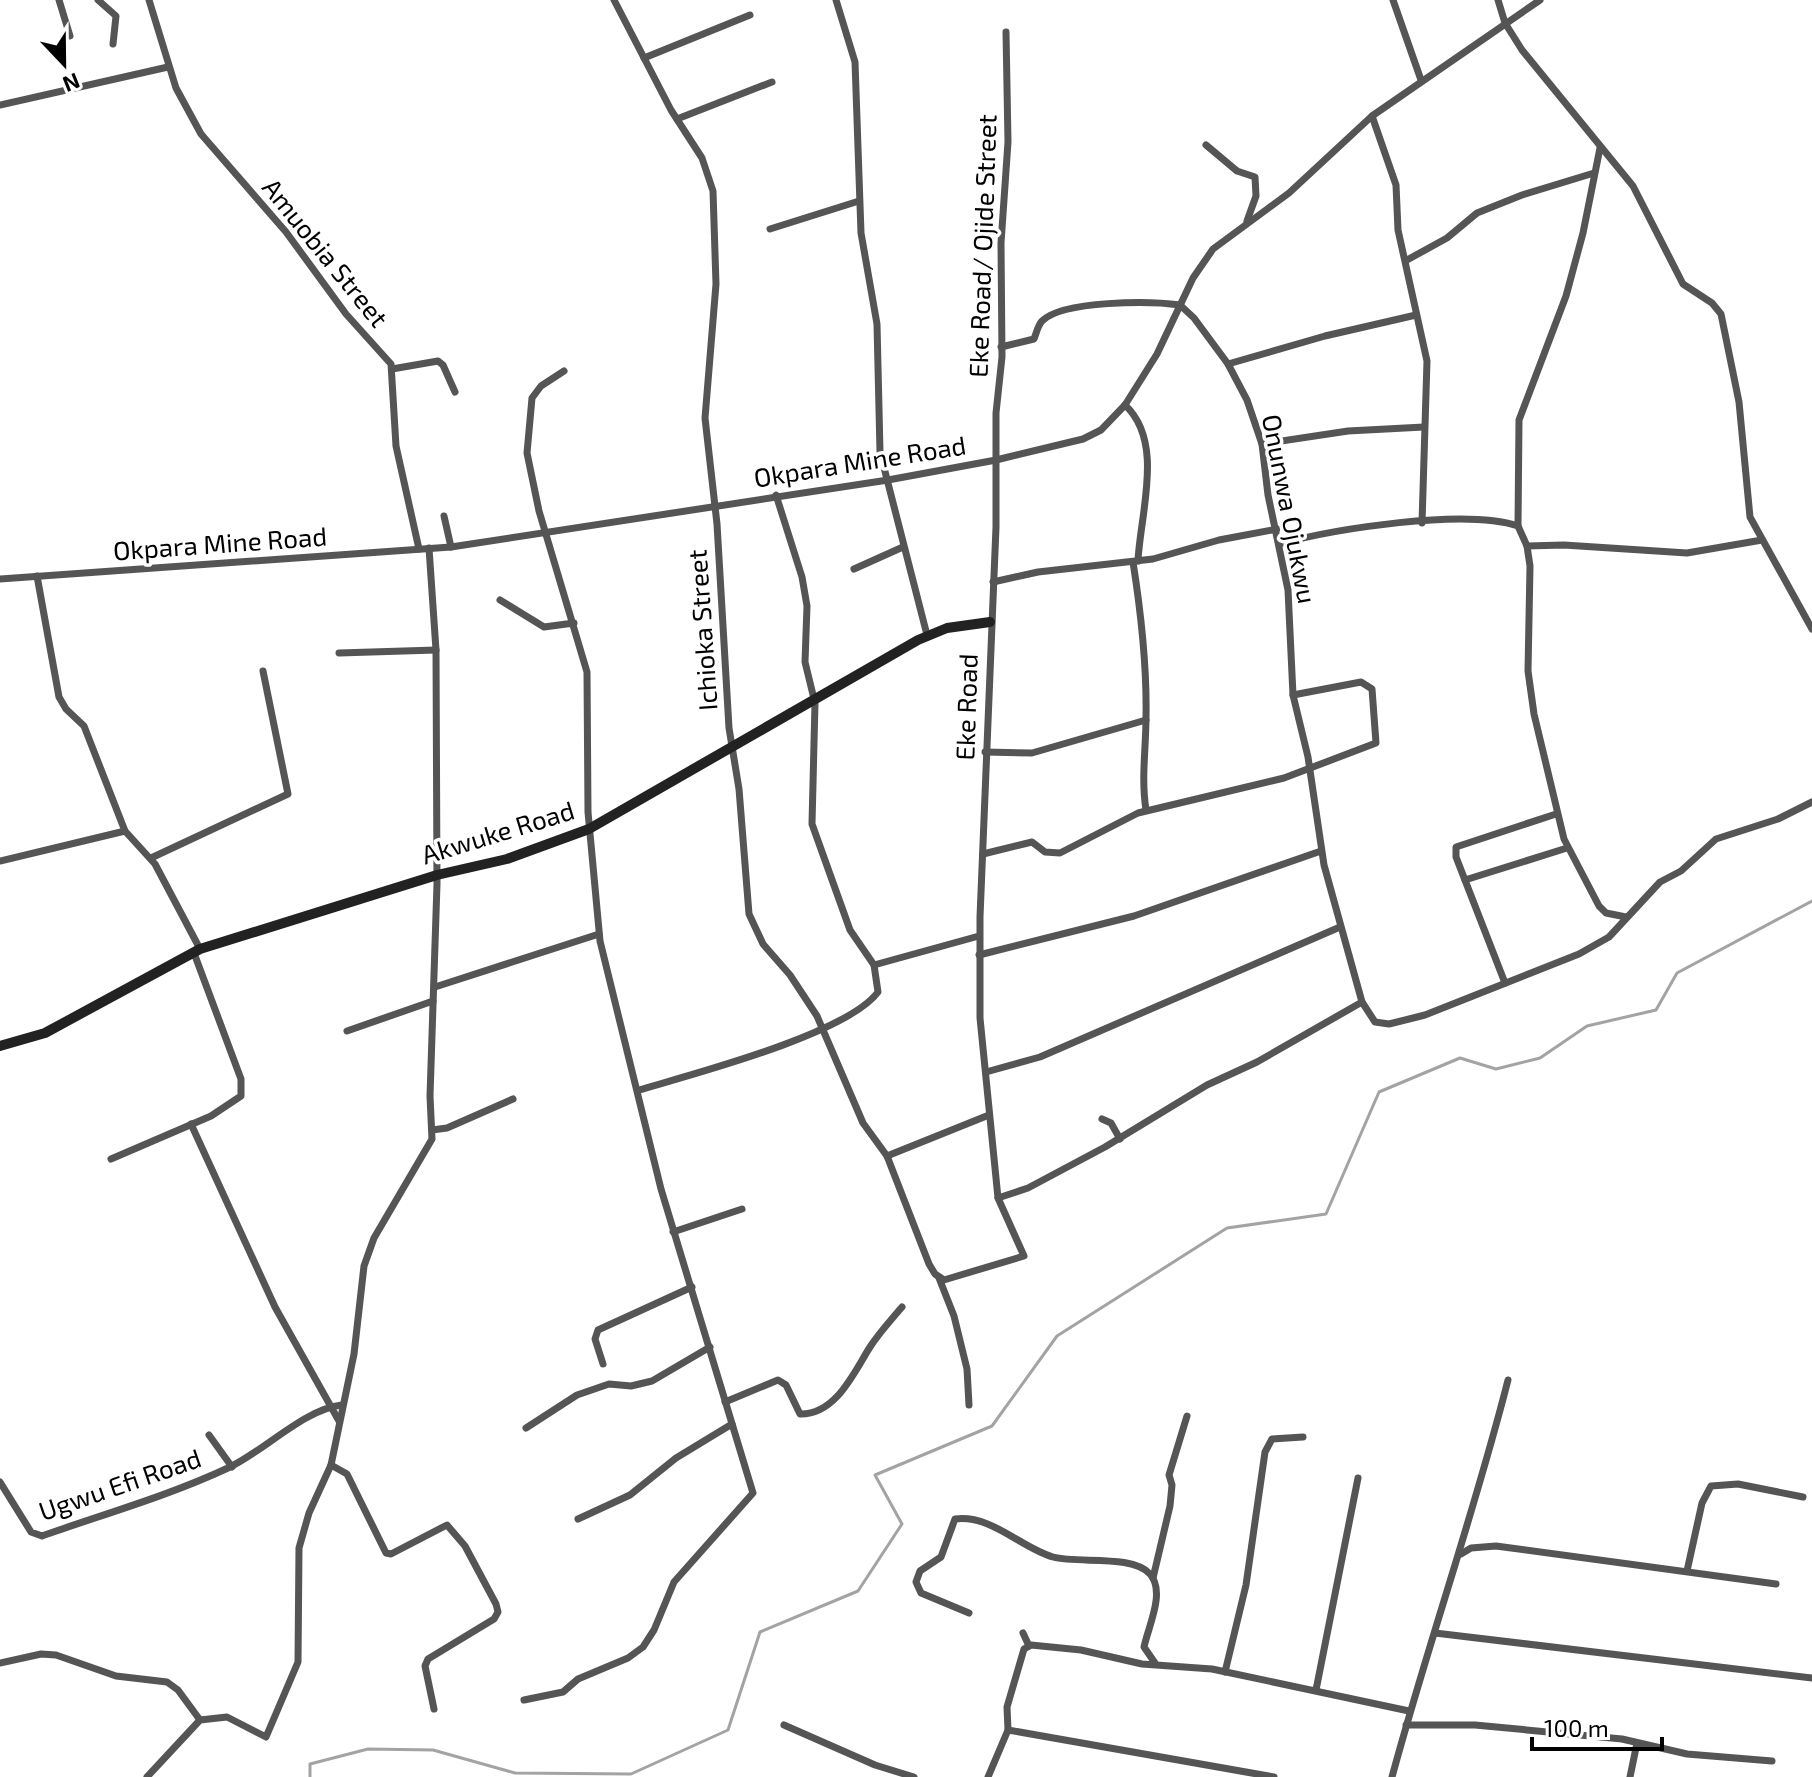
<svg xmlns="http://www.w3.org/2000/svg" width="1812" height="1777" font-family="'Exo 2',sans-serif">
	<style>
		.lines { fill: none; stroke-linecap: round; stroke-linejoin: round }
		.stream { stroke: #a3a3a3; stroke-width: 3 }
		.minor { stroke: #555; stroke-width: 7 }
		.secondary { stroke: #222; stroke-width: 10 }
		.labels { text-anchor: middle; stroke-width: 7; stroke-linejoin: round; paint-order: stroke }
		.street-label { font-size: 26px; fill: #000; stroke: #fff }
	</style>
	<rect width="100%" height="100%" fill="#fff"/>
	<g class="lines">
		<path class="stream" d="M310,1777V1764L368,1749L433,1750L515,1773L631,1774L728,1730L760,1632L858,1591L902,1524L875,1475L992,1426L1057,1336L1227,1228L1326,1214L1379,1092L1460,1058L1496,1069L1540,1058L1587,1026L1656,1010L1677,973L1812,901"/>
		<g class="minor">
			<path d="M59,0L70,36"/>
			<path d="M98,0L116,16L113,44"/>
			<path d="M149,0L176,88L201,134L286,232L346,314L391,364L396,446L419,549"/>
			<path d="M614,0L671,110L702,158L713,191L716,284L705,418L717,524L729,728L739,789L749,914L763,944L790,975L817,1016L863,1123L887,1156L929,1264L935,1274L944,1280L1024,1256L998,1198L980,1018V917L996,527V413L1002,357L1001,243L1008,142L1006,32"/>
			<path d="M836,0L855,62L861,233L877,324L880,452L927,635"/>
			<path d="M1393,0L1421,80"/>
			<path d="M1498,0L1505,23L1522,50L1633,186L1683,284L1712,303L1721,314L1739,402L1750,517L1812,629"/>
			<path d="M644,58L750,15"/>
			<path d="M0,105L168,67"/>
			<path d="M1372,116L1396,185L1398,230L1427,361L1422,523"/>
			<path d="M677,119L772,82"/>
			<path d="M1206,145L1237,171L1255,177L1256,196L1247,221"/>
			<path d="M770,229L859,201"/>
			<path d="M1407,260L1447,238L1477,213L1522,195L1594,173"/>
			<path d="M1001,347L1034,339C1036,334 1038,325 1042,321C1063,300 1151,301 1180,305L1194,318L1228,364L1247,400L1262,444L1268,495L1288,590L1293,695L1308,757L1324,865L1362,1002L1375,1022L1389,1024L1425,1015L1579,954L1609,937L1660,882L1681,871L1716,839L1778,819L1812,802"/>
			<path d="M1228,364L1325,336L1416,315"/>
			<path d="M392,369L438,361L443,365L455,392"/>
			<path d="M1125,405C1165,442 1140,514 1138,561"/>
			<path d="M1262,444L1348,431L1424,427"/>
			<path d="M444,516L451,547"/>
			<path d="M1518,526L1519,420L1566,296L1583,233L1600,148"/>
			<path d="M1279,544C1335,529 1464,508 1518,526L1527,546L1530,566L1528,671L1534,714L1564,839L1599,906L1606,913L1626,917"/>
			<path d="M1527,546L1564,545L1687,553L1762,540"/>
			<path d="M1133,562C1141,613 1147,665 1146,717C1146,749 1141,778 1146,810"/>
			<path d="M854,569L903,547"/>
			<path d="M37,576L59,697L66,709L84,726L125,831L155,864L200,949"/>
			<path d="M0,579L451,547L888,480L996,460L1083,439L1101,430L1125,405L1157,354L1193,278L1213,249L1289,193L1372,116L1540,0"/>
			<path d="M993,582L1038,572L1153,559L1219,540L1277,529"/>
			<path d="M500,600L544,627L574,623"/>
			<path d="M339,653L436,650"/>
			<path d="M985,752L1032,753L1146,720"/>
			<path d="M983,854L1032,842L1045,852L1060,853L1138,813L1284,778L1376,743L1372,689L1361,682L1293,695"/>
			<path d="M151,858L288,794L263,671"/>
			<path d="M0,861L125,831"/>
			<path d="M1465,880L1567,848"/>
			<path d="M979,955L1134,916L1321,851"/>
			<path d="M874,965L979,936"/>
			<path d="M1505,983L1456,857V847L1556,814"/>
			<path d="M435,987L599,934"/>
			<path d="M347,1031L433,1001"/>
			<path d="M986,1072L1040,1057L1340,927"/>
			<path d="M639,1090C693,1074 847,1034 878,992L874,965L850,930L812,824L815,703L805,662L807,606L802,577L776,495"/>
			<path d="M1102,1119L1111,1123L1120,1139"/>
			<path d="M191,1124L275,1307L339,1421"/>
			<path d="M432,1130L447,1128L513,1099"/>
			<path d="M887,1156L989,1115"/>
			<path d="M111,1159L211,1116L241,1096V1079L194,953"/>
			<path d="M998,1198L1028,1188L1105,1147L1207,1085L1257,1062L1362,1002"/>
			<path d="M673,1232L742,1209"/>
			<path d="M939,1278L954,1316L967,1369L969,1405"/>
			<path d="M603,1364L595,1339L598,1330L692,1287"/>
			<path d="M725,1402L778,1380L786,1385L800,1414C836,1415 854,1372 870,1347C879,1333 891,1320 902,1307"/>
			<path d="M526,1428L577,1395L609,1384L631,1386L652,1381L710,1347"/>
			<path d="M209,1435L232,1467"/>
			<path d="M331,1465L347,1474L386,1553L391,1554L447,1525L465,1546L496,1604L498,1612L494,1619L428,1659L425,1666L434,1709"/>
			<path d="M0,1482L31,1532L42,1536C104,1514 168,1496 228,1468C263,1452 304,1409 342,1405"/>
			<path d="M578,1519L630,1495L676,1458L732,1424"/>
			<path d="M1461,1554L1471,1548L1496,1546L1776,1584"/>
			<path d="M1687,1571L1702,1503L1711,1486L1738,1484L1803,1497"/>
			<path d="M1153,1578L1170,1506L1172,1485L1169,1475L1187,1416"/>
			<path d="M969,1613L921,1593L916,1582L920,1571L941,1557L955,1519C991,1514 1021,1548 1053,1557C1079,1564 1132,1554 1150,1574C1166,1592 1148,1627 1144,1647L1155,1663"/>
			<path d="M1023,1633L1029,1646"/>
			<path d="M1435,1633L1812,1678"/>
			<path d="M0,1663L41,1654L56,1655L116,1676L167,1682L178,1690L200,1720"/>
			<path d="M1225,1672L1246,1585L1265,1452L1272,1439L1303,1437"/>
			<path d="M1316,1690L1358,1478"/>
			<path d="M524,1700L563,1692L578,1679L628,1658L643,1647L654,1630L674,1582L753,1493L661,1189L600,941L588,812L587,672L539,511L527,453L532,398L541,386L564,371"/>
			<path d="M784,1725L875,1765L914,1777"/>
			<path d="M1406,1725H1475L1622,1739L1687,1754L1772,1761"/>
			<path d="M1008,1730L1007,1707L1024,1649L1031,1645L1081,1650L1142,1664L1212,1669L1409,1711"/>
			<path d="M147,1777L200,1720L227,1717L266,1737L298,1662L299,1548L309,1513L331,1465L354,1354L364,1266L374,1238L432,1139L430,1096L437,884L436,650L429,548"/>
			<path d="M988,1777L1008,1730L1274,1777"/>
			<path d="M1392,1777C1428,1644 1474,1514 1508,1380"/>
			<path d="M1630,1777L1637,1743"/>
		</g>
		<path class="secondary" d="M0,1046L45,1033L200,949L437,875L507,859L589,829L918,640L947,628L990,622"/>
	</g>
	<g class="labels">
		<g class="street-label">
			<text transform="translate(983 246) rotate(-88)" y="9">Eke Road/ Ojide Street</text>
			<text transform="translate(325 253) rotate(51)" y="9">Amuobia Street</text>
			<text transform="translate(860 462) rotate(-9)" y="9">Okpara Mine Road</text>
			<text transform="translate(1289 509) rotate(79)" y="9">Onunwa Ojukwu</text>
			<text transform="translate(220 544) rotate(-4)" y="9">Okpara Mine Road</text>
			<text transform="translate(703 630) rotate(-94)" y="9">Ichioka Street</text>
			<text transform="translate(967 707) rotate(-88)" y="9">Eke Road</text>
			<text transform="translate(498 833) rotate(-17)" y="9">Akwuke Road</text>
			<text transform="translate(120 1485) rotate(-19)" y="9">Ugwu Efi Road</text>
		</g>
	</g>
	<g transform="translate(64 64) rotate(158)" stroke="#ffffff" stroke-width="6" paint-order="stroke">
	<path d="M0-6L14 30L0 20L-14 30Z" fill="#000000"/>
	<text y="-12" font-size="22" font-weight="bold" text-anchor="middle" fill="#000000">N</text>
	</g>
	<path d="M1532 1737v12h130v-12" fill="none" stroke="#000000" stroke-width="4"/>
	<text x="1544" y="1737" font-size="24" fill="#000000" stroke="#ffffff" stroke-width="6" paint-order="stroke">100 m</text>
</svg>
